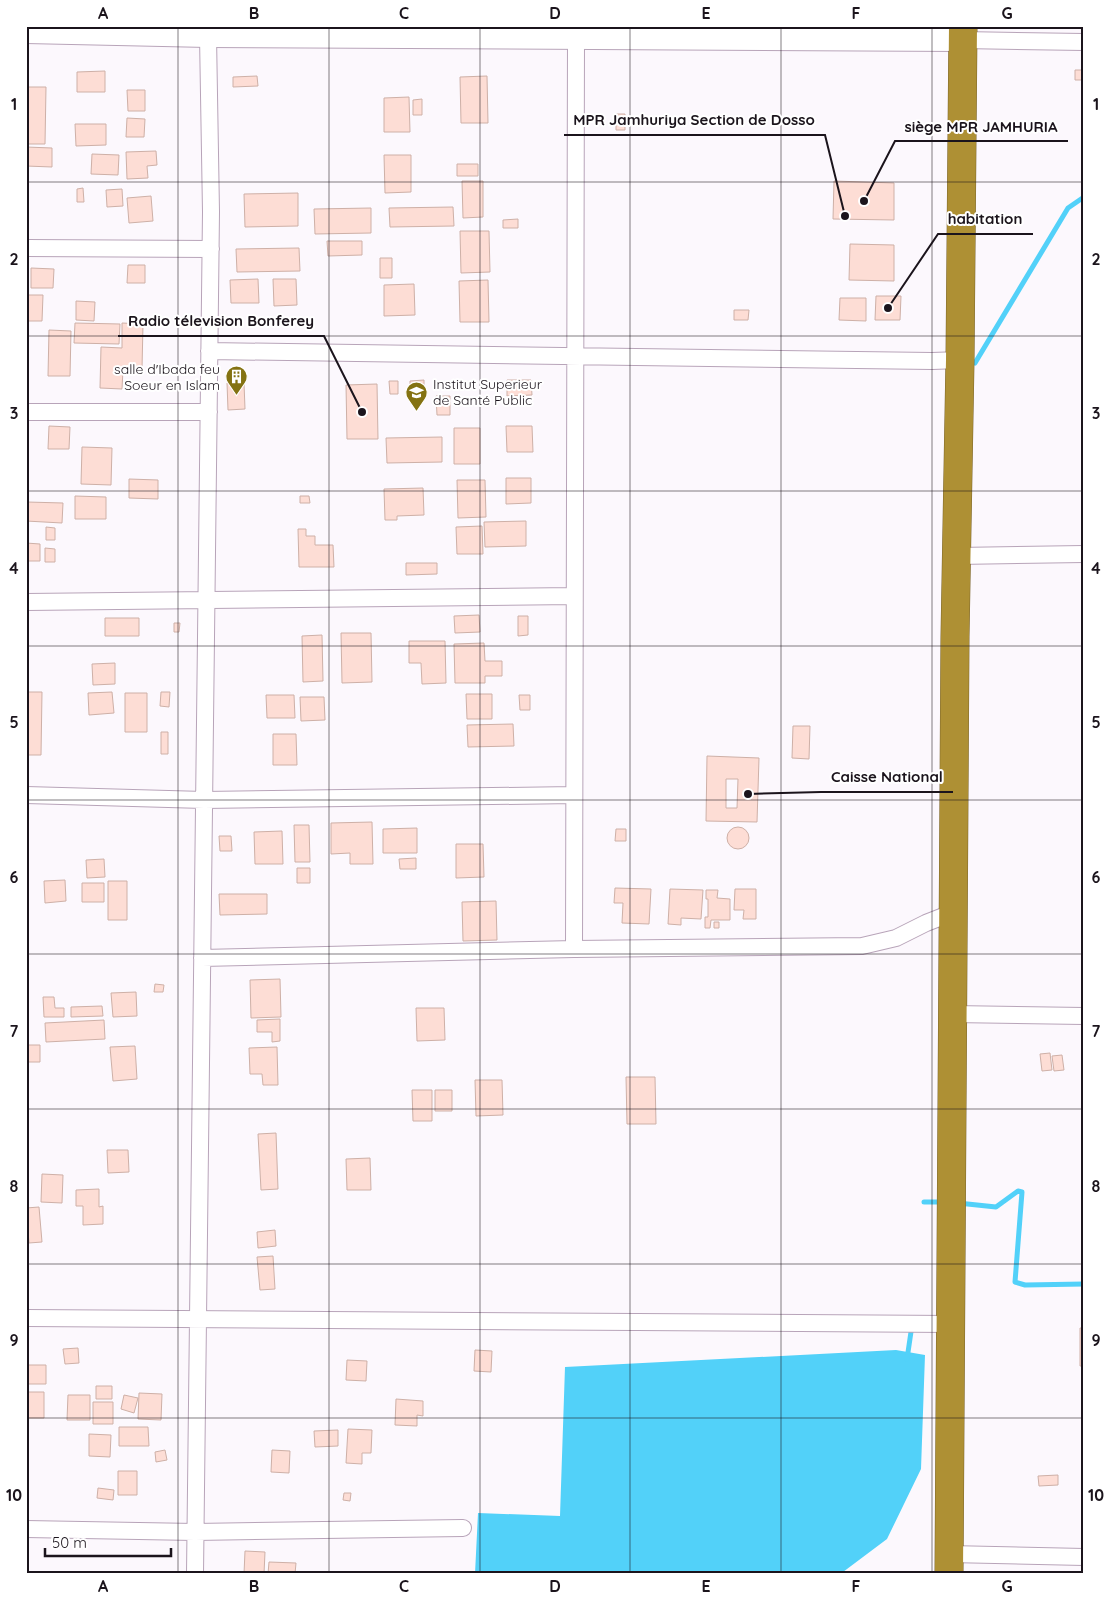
<svg xmlns="http://www.w3.org/2000/svg" width="1110" height="1600" font-family="Quicksand,sans-serif">
<rect width="100%" height="100%" fill="#fcf8fd"/>
<path fill="#52d1f9" d="M896 1350 925 1355 921 1469 887 1539 843 1572 824 1574H475L478 1513 560 1516 565 1367Z"/>
<g fill="none" stroke-linecap="round" stroke-linejoin="round">
<path stroke="#52d1f9" stroke-width="5" d="M975 363 1068 208 1084 197
M924 1202H942
M958 1203 996 1207 1018 1191 1022 1192 1015 1282 1025 1285 1084 1284
M907 1359 912 1325"/>
</g>
<path fill="#fdddd5" stroke="#ceb0a7" fill-rule="evenodd" d="M1075 70H1084V80H1075Z
M105 71V92H77V72Z
M257 76 258 86 233 87V77Z
M487 76 488 123H461L460 77Z
M26 87H46L45 144H26Z
M127 90H145V111H128Z
M409 97 410 132H384V98Z
M422 99V115H413V100Z
M616 114H625V130H616Z
M127 118 145 119 144 137H126Z
M75 124H106V145L76 146Z
M26 147 52 148V167L26 166Z
M156 151 157 165 147 166 148 178 127 179 126 152Z
M92 154 119 155 118 175 91 174Z
M384 155H411V192L385 193Z
M457 164H478V176H457Z
M462 181H483V217L463 218Z
M834 181 894 183V220L833 219Z
M83 188 84 202H77V189Z
M122 189 123 206 107 207 106 190Z
M298 193V226L245 227 244 194Z
M151 196 153 221 129 223 127 198Z
M453 207 454 226 390 227 389 208Z
M371 208V233L315 234 314 209Z
M518 219V228H503V220Z
M460 231H489L490 272 461 273Z
M327 241H362V255L328 256Z
M850 244 894 245V281L849 280Z
M299 248 300 271 237 272 236 249Z
M380 258H392V278H380Z
M128 265H145V283H127Z
M31 268 54 269 53 288H31Z
M258 279 259 303H231L230 280Z
M273 279H296L297 305 274 306Z
M488 280 489 322H460L459 281Z
M414 284 415 315 384 316V285Z
M26 295H43L42 321H26Z
M876 296H901L900 320H875Z
M840 298H866V321L839 320Z
M76 301 95 302 94 321 76 320Z
M734 310H749L748 320H734Z
M75 323 120 324 119 344 74 343Z
M122 323 143 324 142 369H123L122 389 100 388 101 347 122 348Z
M26 325H28L27 343H26Z
M49 330 71 331 70 376H48Z
M424 380V391H410V381Z
M507 380H531L532 395 507 396Z
M389 381H398V394H390Z
M227 383H244L245 409 228 410Z
M377 384 378 439H347L346 385Z
M436 396H450V415H437Z
M49 426 70 427 69 449H48Z
M506 426H532L533 452H507Z
M454 428H480V464H454Z
M442 437V462L387 463 386 438Z
M82 447 112 448 111 485 81 484Z
M506 478H531V503L506 504Z
M129 479 158 480V499L129 498Z
M457 480H485L486 517 458 518Z
M423 488 424 515 397 516V520H385L384 489Z
M75 496 106 497V519H75Z
M300 496H309L310 503H300Z
M27 502 63 503 62 523 26 521Z
M526 521V546L485 547 484 522Z
M482 526 483 554H457L456 527Z
M46 527 55 528V540H46Z
M298 529H306V536H315V545H333L334 567H299Z
M26 543 40 544V561H26Z
M45 548 55 549V562H45Z
M406 563H437V574L406 575Z
M479 615 480 632 455 633 454 616Z
M518 616H528V635L518 636Z
M105 618H139V636H105Z
M174 623H180L179 632H174Z
M341 633H371L372 682 342 683Z
M322 635 323 681 303 682 302 636Z
M409 641H445L446 683 422 684 421 663H409Z
M484 643 485 661H502V676H485V683H455L454 644Z
M115 663V684L93 685 92 664Z
M26 692H42L41 755H26Z
M112 692 114 713 89 715 88 693Z
M161 692H170L169 707 160 706Z
M125 693H147V732H125Z
M466 694H492V719H467Z
M266 695H294L295 718H267Z
M519 695H530V710H520Z
M300 697H324L325 720 301 721Z
M513 724 514 746 468 747 467 725Z
M793 726H810L809 759 792 758Z
M161 732H168V754H161Z
M273 734H296L297 765H273Z
M707 756 759 758 757 822 706 821ZM726 779H738L737 808H726Z
M372 822 373 864H350V853L331 854V823Z
M294 825H309L310 862H295Z
M727 838a11 11 0 1 1 22 0a11 11 0 1 1-22 0Z
M417 828V853H383V829Z
M616 829H626V841H615Z
M282 831 283 864H255L254 832Z
M219 836H231L232 851H220Z
M456 844H483L484 877 456 878Z
M416 858V869H400L399 859Z
M104 859 105 877 87 878 86 860Z
M297 868H310V883H297Z
M65 880 66 901 45 903 44 881Z
M108 881H127V920H108Z
M82 883H104V902H82Z
M615 888 651 889 649 924 622 923 623 903H614Z
M670 889 703 890 701 919 681 918V925L668 924Z
M735 889H756V919H743L744 910H734Z
M706 890H718L717 898 730 899V920H711L710 928H705V917H708V899H706Z
M219 894H267V914L220 915Z
M496 901 497 940 463 941 462 902Z
M714 922H719V928H714Z
M280 979 281 1017 251 1018 250 980Z
M155 984 164 985 163 992H154Z
M136 992 137 1016 113 1017 111 993Z
M43 997H54L55 1008H64V1017H44Z
M102 1006 103 1016 71 1017V1007Z
M416 1008H444L445 1040 417 1041Z
M280 1019V1041L272 1042V1032H257V1020Z
M104 1020 105 1039 46 1042 45 1023Z
M26 1045H40V1062H26Z
M135 1046 137 1079 113 1081 110 1047Z
M277 1047 278 1085H263L262 1074H250L249 1048Z
M1050 1053 1052 1070 1042 1071 1040 1054Z
M1062 1055 1064 1070 1054 1071 1052 1056Z
M626 1077H655L656 1124H627Z
M475 1080H502L503 1115 476 1116Z
M412 1090H432V1121H413Z
M435 1090H452V1111H435Z
M276 1133 278 1189 261 1190 258 1134Z
M107 1150H128L129 1172 108 1173Z
M370 1158 371 1190H347L346 1159Z
M42 1174 63 1175 62 1203 41 1202Z
M99 1189V1207L103 1206V1224L83 1225V1206H76V1190Z
M39 1207 42 1242 29 1243 26 1208Z
M275 1230 276 1246 258 1248 257 1232Z
M273 1256 275 1289 260 1290 257 1257Z
M1080 1328H1084V1366H1080Z
M78 1348 79 1363 65 1364 63 1349Z
M475 1350 492 1351 491 1372 474 1371Z
M347 1360 367 1361 366 1381 346 1380Z
M26 1365H46V1384H26Z
M96 1386H112V1399H96Z
M26 1392H44V1418H26Z
M139 1393 162 1394 161 1420 138 1419Z
M68 1395H90V1420H67Z
M124 1395 138 1398 134 1413 121 1409Z
M396 1399 423 1401V1416L417 1415V1426L395 1425Z
M93 1402H113V1424H93Z
M119 1427H148L149 1446H119Z
M348 1429 372 1430 371 1453H362V1464L346 1463Z
M338 1430V1446L315 1447 314 1431Z
M89 1434 111 1435 110 1457 89 1456Z
M165 1450 167 1460 156 1462 155 1452Z
M272 1450 290 1451 289 1473 271 1472Z
M118 1471H137V1495H118Z
M1058 1475V1485L1039 1486 1038 1476Z
M98 1488 114 1490 113 1500 97 1498Z
M344 1493H351L350 1501 343 1500Z
M245 1551 265 1552 264 1574H244Z
M269 1562 296 1563 295 1574H268Z"/>
<g fill="none" stroke-linecap="round" stroke-linejoin="round">
<defs>
<path id="street" d="M962 40 1084 42
M26 248 211 249
M209 351 932 361 960 360
M26 412H209
M957 556 1084 554
M26 602 574 596
M26 795 204 800 574 795
M574 949 576 37
M202 958 574 949 862 946 896 938 926 923 954 912
M952 1014 1084 1016
M26 1318 951 1324
M26 1529 195 1532 463 1528
M949 1554 1084 1557
M195 1574 211 212 208 36"/>
<path id="secondary" d="M26 32 208 36 962 40"/>
<path id="highway" d="M949 1574 955 637 960 360 963 26"/>
</defs>
<use href="#street" stroke="#b8a4b9" stroke-width="18"/>
<use href="#secondary" stroke="#b8a4b9" stroke-width="24"/>
<use href="#highway" stroke="#7b652c" stroke-width="29"/>
<use href="#street" stroke="#fff" stroke-width="16"/>
<use href="#secondary" stroke="#fff" stroke-width="22"/>
<use href="#highway" stroke="#ae9034" stroke-width="28"/>
</g>
<path fill="none" stroke="#1b141c" stroke-width="1" stroke-opacity="0.55" d="M178 26V1574M329 26V1574M480 26V1574M630 26V1574M781 26V1574M932 26V1574M26 182H1084M26 336H1084M26 491H1084M26 646H1084M26 800H1084M26 954H1084M26 1109H1084M26 1264H1084M26 1418H1084"/>
<defs>
<symbol id="building-pin" viewBox="-11 -11 22 30"><path d="M0 17L-7.5 6A9.5 9.5 0 1 1 7.5 6Z" fill="#847212" stroke="#fff"/><path d="M-4-6H4V6H1V3H-1V6H-4ZM-2.5-4.3h1.7v1.8h-1.7ZM.8-4.3h1.7v1.8H.8ZM-2.5-1h1.7V.8h-1.7ZM.8-1h1.7V.8H.8Z" fill="#fff"/></symbol>
<symbol id="school-pin" viewBox="-11 -11 22 30"><path d="M0 17L-7.5 6A9.5 9.5 0 1 1 7.5 6Z" fill="#847212" stroke="#fff"/><path d="M0-5L7-2L0 1L-7-2ZM-4 1L0 2.5L4 1V4Q0 6-4 4Z" fill="#fff"/></symbol>
</defs>
<g fill-rule="evenodd">
<use href="#building-pin" x="224" y="364" width="25" height="34"/>
<use href="#school-pin" x="404" y="380" width="25" height="34"/>
</g>
<g text-anchor="middle" dominant-baseline="central" stroke-width="4" stroke-linejoin="round" paint-order="stroke">
<g font-size="14" fill="#1b141c" stroke="#fff" text-anchor="end">
<text x="220" y="369">salle d'Ibada feu<tspan x="220" dy="16">Soeur en Islam</tspan></text>
<text x="433" y="384" text-anchor="start">Institut Superieur<tspan x="433" dy="16">de Santé Public</tspan></text>
</g>
</g>
<path fill="none" stroke="#1b141c" stroke-width="2" d="M845 216L825 135H564M864 201L895 141H1068M888 308L938 234H1033M362 412L324 336H118M748 794L821 792H953"/>
<g fill="#1b141c" stroke="#fff" stroke-width="2">
<circle cx="845" cy="216" r="5"/>
<circle cx="864" cy="201" r="5"/>
<circle cx="888" cy="308" r="5"/>
<circle cx="362" cy="412" r="5"/>
<circle cx="748" cy="794" r="5"/>
</g>
<g font-size="15" text-anchor="middle" font-weight="bold" fill="#1b141c" stroke="#fff" stroke-width="4" stroke-linejoin="round" paint-order="stroke">
<text x="694" y="125">MPR Jamhuriya Section de Dosso</text>
<text x="981" y="132">siège MPR JAMHURIA</text>
<text x="985" y="224">habitation</text>
<text x="221" y="326">Radio télevision Bonferey</text>
<text x="887" y="782">Caisse National</text>
</g>
<rect width="1110" height="1600" fill="none" stroke="#ffffff" stroke-width="55"/>
<path d="M45 1548v8h126v-8" fill="none" stroke="#1b141c" stroke-width="2.5"/>
<text x="52" y="1548" font-size="15" fill="#1b141c" stroke="#ffffff" stroke-width="4" paint-order="stroke">50 m</text>
<rect x="28" y="28" width="1054" height="1544" fill="none" stroke="#1b141c" stroke-width="2"/>
<g font-size="16" text-anchor="middle" font-weight="bold" fill="#1b141c">
<text x="103" y="19">A</text>
<text x="254" y="19">B</text>
<text x="404" y="19">C</text>
<text x="555" y="19">D</text>
<text x="706" y="19">E</text>
<text x="856" y="19">F</text>
<text x="1007" y="19">G</text>
<text x="14" y="110">1</text>
<text x="1096" y="110">1</text>
<text x="14" y="265">2</text>
<text x="1096" y="265">2</text>
<text x="14" y="419">3</text>
<text x="1096" y="419">3</text>
<text x="14" y="574">4</text>
<text x="1096" y="574">4</text>
<text x="14" y="728">5</text>
<text x="1096" y="728">5</text>
<text x="14" y="883">6</text>
<text x="1096" y="883">6</text>
<text x="14" y="1037">7</text>
<text x="1096" y="1037">7</text>
<text x="14" y="1192">8</text>
<text x="1096" y="1192">8</text>
<text x="14" y="1346">9</text>
<text x="1096" y="1346">9</text>
<text x="14" y="1501">10</text>
<text x="1096" y="1501">10</text>
<text x="103" y="1592">A</text>
<text x="254" y="1592">B</text>
<text x="404" y="1592">C</text>
<text x="555" y="1592">D</text>
<text x="706" y="1592">E</text>
<text x="856" y="1592">F</text>
<text x="1007" y="1592">G</text>
</g>
</svg>
